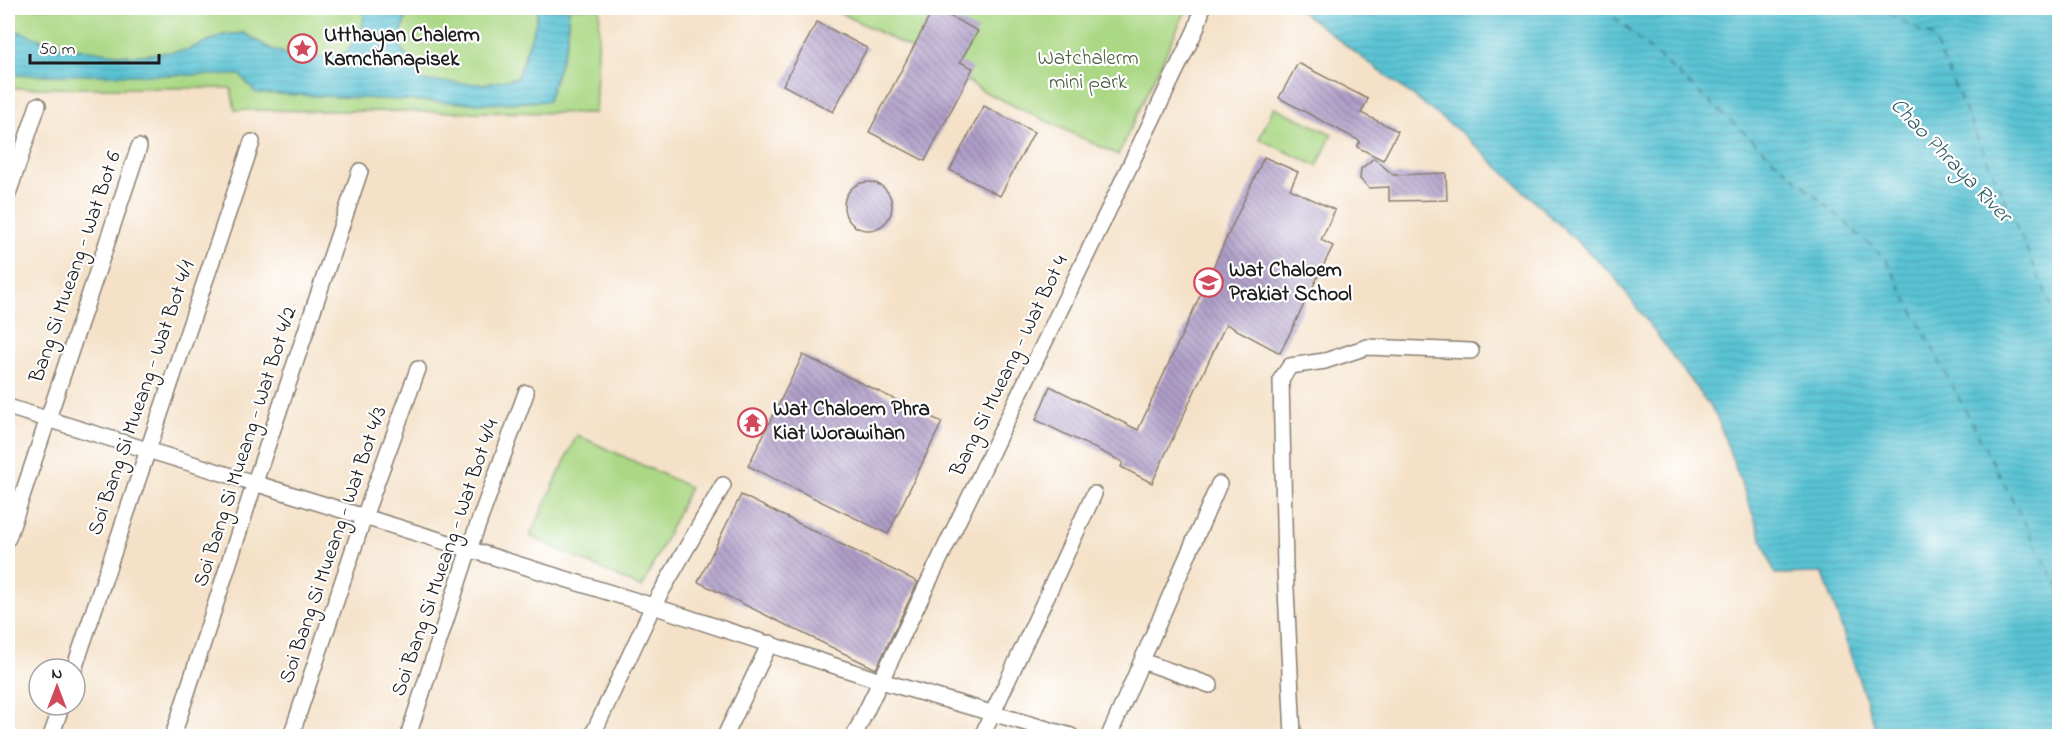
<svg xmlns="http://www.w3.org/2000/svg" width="2067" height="744" font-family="'Indie Flower',sans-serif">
<defs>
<pattern id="water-rules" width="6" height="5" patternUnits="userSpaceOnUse" patternTransform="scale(1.5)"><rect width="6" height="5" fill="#59c3d4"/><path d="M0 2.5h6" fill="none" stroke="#4da7b5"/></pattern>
<pattern id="building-back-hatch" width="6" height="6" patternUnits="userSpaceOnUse" patternTransform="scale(1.5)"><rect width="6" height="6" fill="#af9ec8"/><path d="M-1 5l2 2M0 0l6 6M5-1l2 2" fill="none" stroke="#8e80a2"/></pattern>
</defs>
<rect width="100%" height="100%" fill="#fff"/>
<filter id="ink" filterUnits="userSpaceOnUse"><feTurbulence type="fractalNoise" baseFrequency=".0167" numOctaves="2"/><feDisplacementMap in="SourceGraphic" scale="12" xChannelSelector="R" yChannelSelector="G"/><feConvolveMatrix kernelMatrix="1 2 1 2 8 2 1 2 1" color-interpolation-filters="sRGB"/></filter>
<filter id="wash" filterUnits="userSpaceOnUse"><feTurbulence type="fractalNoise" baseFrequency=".008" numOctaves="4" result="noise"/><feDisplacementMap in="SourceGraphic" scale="24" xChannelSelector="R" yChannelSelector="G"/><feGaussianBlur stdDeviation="1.35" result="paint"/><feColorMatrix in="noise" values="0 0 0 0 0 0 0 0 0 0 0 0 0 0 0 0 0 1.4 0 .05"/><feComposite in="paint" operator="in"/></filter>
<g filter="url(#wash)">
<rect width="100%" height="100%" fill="#f4e1c7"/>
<path fill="#abd885" stroke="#647a50" stroke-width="1.5" d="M8 8H600L595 113 235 110 231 88H8Z
M831 8H1187L1118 155 983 91 934 60Z
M1274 107 1332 134 1317 166 1259 139Z
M577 435 690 487 642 588 530 536Z"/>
<path fill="url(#water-rules)" stroke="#3a7078" stroke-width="1.5" d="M365 8H408L399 44 422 81 483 84 517 78 535 26 538 8H569L567 41 548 101 486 104 256 93 240 75H8V20L14 30 60 46 132 56 187 50 223 35 244 33 271 49 301 59 344 54 361 35Z
M1297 8H2059V736H1878L1823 573 1775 574 1716 415 1613 275 1464 135Z"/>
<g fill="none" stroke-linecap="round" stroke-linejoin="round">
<path stroke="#345f66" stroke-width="1.5" stroke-dasharray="8 6" stroke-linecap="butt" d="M1604 8 1885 258 2060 590
M1877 8 1933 37 2060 325"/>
</g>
<g id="blocks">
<path fill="url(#building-back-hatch)" d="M934 8 978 31 960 62 973 68 925 161 869 132Z
M817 22 867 48 833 112 783 85Z
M1298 63 1368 99 1361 113 1398 131 1383 160 1357 147 1360 141 1279 98Z
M984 106 1034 132 1000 196 950 170Z
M1264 157 1298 172 1290 189 1335 210 1321 240 1333 246 1280 353 1226 324 1152 483 1121 467 1123 462 1036 420 1050 386 1138 430Z
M1374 158 1393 175 1446 173 1447 200 1389 201V187L1369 188 1360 179 1361 169Z
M844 206a24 24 0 1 1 48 0a24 24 0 1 1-48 0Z
M803 355 942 422 888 534 748 466Z
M741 495 918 582 876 669 698 582Z"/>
</g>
</g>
<g filter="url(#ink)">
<use href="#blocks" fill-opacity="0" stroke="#887e72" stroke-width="1.5"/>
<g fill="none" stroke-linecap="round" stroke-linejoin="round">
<defs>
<path id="street" d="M8 194 38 105
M8 407 653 606 881 681 1071 736
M8 538 139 147
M1142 661 1210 685
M74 669 252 142
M51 736 62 705
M173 736 255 482 360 171
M291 736 364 517 418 369
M408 736 469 549 526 393
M592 736 653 606 723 485
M725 736 770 643
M854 736 1196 29 1201 13 1197 8
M982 736 1094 494
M1109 736 1219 484
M1293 736 1285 568 1281 379 1290 366 1325 361 1367 347 1471 351"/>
</defs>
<use href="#street" stroke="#887e72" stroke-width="18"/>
<use href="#street" stroke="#fff" stroke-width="15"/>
</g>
</g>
<defs>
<symbol id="sight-ring" viewBox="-11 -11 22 22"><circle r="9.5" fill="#fff" stroke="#d1495b" stroke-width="1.5"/><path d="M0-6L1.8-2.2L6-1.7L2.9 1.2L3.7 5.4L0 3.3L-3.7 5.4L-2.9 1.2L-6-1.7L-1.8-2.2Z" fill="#d1495b"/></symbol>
<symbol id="school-ring" viewBox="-11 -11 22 22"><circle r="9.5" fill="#fff" stroke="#d1495b" stroke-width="1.5"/><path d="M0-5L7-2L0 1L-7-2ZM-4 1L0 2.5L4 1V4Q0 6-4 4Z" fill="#d1495b"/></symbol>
<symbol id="temple-ring" viewBox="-11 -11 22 22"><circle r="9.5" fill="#fff" stroke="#d1495b" stroke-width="1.5"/><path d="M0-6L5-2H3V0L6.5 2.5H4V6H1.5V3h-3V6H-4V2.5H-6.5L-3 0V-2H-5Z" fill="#d1495b"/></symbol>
</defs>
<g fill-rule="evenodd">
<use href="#sight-ring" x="286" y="32" width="33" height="33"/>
<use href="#school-ring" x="1192" y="266" width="33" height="33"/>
<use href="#temple-ring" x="736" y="406" width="33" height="33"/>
</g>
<g text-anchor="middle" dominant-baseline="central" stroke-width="4.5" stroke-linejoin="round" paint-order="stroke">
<g font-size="21" font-weight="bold" fill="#1c1c1c" stroke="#fff" text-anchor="start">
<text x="324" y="36">Utthayan Chalerm<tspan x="324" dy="24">Karnchanapisek</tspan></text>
<text x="1229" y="271">Wat Chaloem<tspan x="1229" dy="24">Prakiat School</tspan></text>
<text x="773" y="410">Wat Chaloem Phra<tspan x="773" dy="24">Kiat Worawihan</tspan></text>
</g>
<g font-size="21" fill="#4e5e41" stroke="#fff">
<text x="1088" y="59">Watchalerm<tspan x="1088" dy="24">mini park</tspan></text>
</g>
<g font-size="21" fill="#1c1c1c" stroke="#fff">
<text transform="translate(76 267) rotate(-71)">Bang Si Mueang - Wat Bot 6</text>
<text transform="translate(1010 366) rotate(-64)">Bang Si Mueang - Wat Bot 4</text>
<text transform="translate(142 398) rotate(-71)">Soi Bang Si Mueang - Wat Bot 4/1</text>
<text transform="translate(246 447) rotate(-72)">Soi Bang Si Mueang - Wat Bot 4/2</text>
<text transform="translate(334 545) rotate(-71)">Soi Bang Si Mueang - Wat Bot 4/3</text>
<text transform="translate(446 558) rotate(-71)">Soi Bang Si Mueang - Wat Bot 4/4</text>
</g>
<g font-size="22" font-style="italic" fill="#345f66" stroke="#fff">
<text transform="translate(1950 161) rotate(46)">Chao Phraya River</text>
</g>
</g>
<rect width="2067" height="744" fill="none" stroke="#fff" stroke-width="30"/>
<g transform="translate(57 687)"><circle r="28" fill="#ffffff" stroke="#a4a4a4" stroke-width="1.5"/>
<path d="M0-4.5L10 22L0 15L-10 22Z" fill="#d1495b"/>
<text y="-9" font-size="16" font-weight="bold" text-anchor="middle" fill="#1c1c1c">N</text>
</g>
<path d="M30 54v9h129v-9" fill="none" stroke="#1c1c1c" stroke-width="3"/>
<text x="39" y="54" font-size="18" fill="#1c1c1c" stroke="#ffffff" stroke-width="4.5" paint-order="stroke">50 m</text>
</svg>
